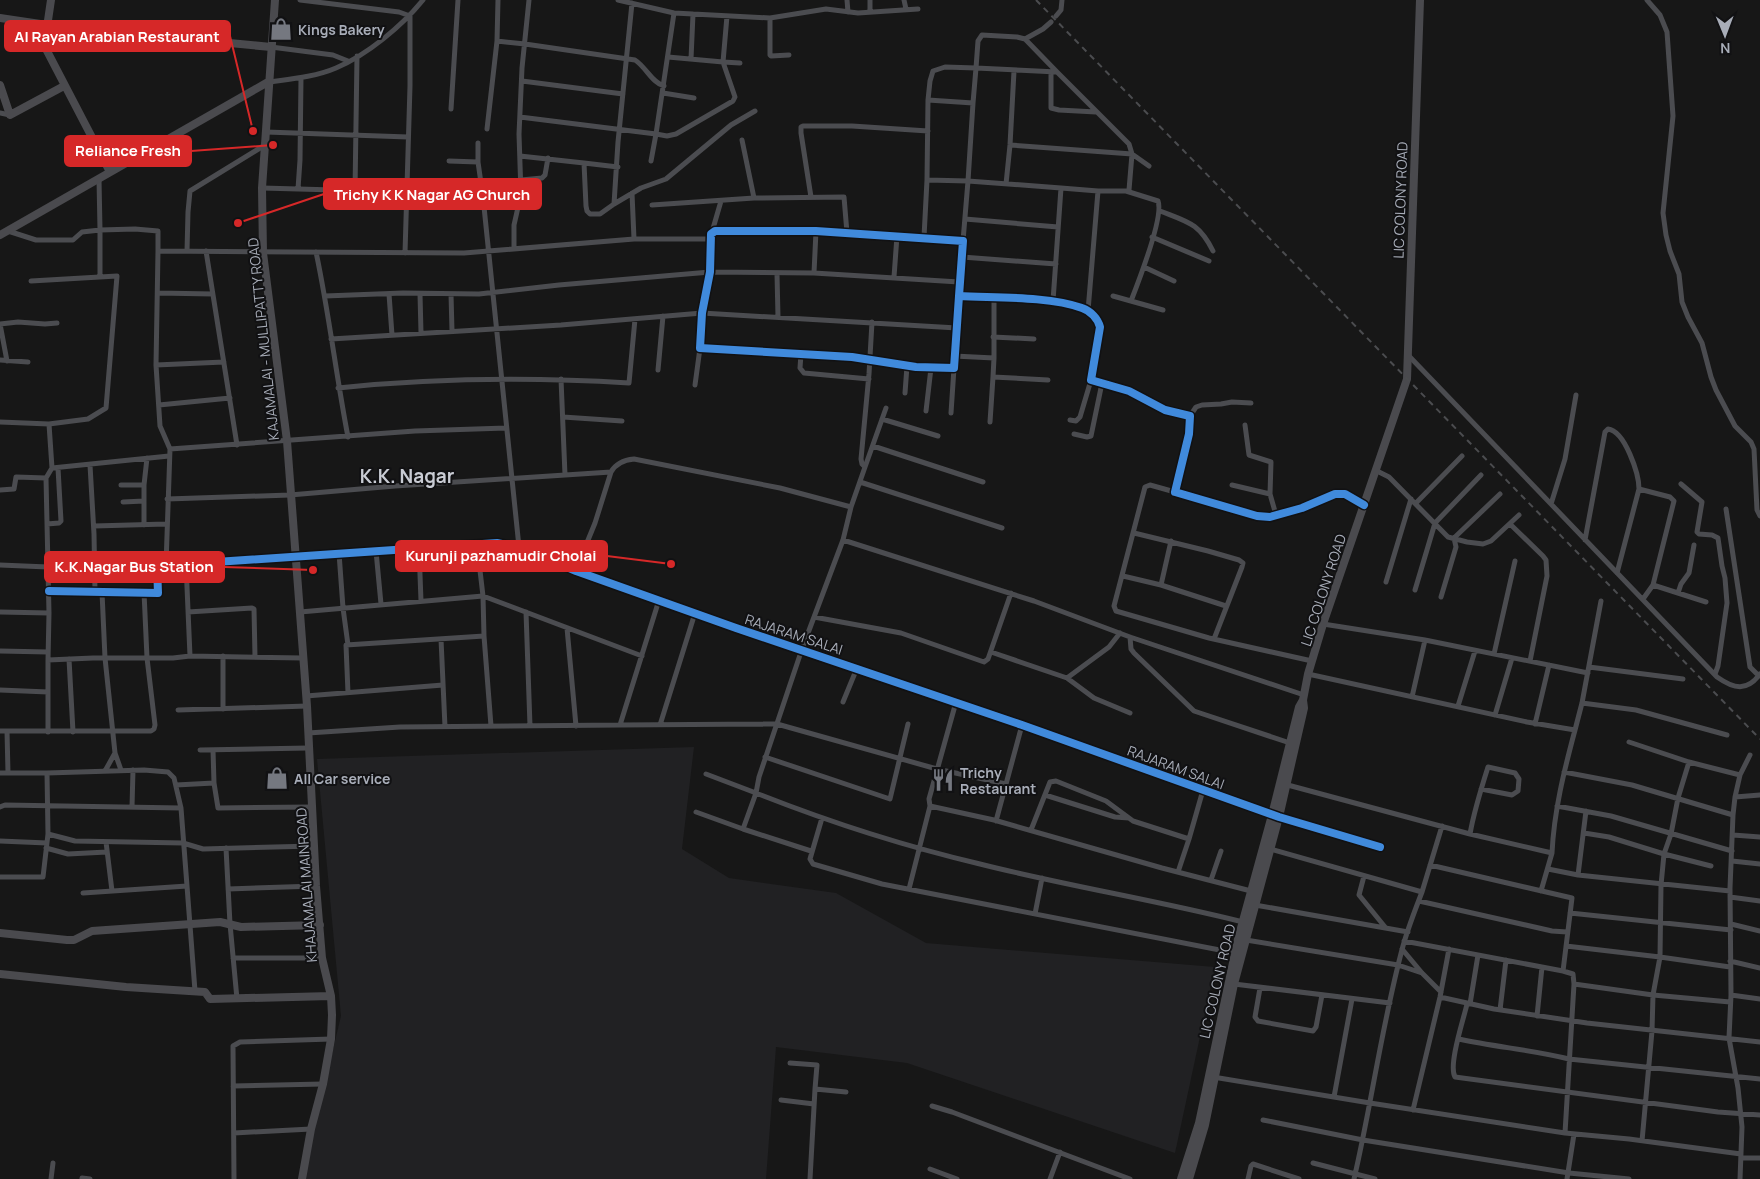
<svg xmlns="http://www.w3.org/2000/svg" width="1760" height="1179" font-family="Manrope,sans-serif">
<rect width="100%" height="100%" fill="#171717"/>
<path fill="#212123" d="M694 747 682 849 729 878 836 893 926 943 1215 967 1175 1153 907 1063 776 1047 766 1179H302L341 1016 317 759Z"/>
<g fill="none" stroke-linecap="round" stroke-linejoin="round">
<path stroke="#4b4c50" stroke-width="5" d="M300 0 399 12 410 16V86L405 253
M618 0 674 13 770 18 826 9 858 13 918 9
M847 0 848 12
M870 0V12
M904 0 906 9
M1647 0 1660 15 1667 32 1673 116 1663 213 1666 235 1670 251 1679 274 1682 302 1688 317 1702 343 1711 377 1716 390 1735 426 1751 442 1754 449 1757 510 1760 516
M1056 16 1061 10 1062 0
M770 18V55L771 56 789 55
M47 25 177 38
M1025 39 1043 29 1051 22
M497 41 525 44 635 60C646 67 652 83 664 86
M271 47 333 55 348 61
M668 57 723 62 727 16
M691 59 693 14
M1051 72V108L1059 110 1096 112
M522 81 623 94
M269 82C291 79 315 77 336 68 367 55 402 26 423 0
M663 93 694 98
M928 100 930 81 933 71 945 67 976 68 978 41 982 35 1017 37 1025 39 1057 72 976 68 973 103
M451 109 458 0
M0 113 10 115
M520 117 656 134 674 13
M487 129 497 41 498 0
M266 132 408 137
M742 140 754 198
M478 143V162L483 197 519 547
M1010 145 1132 154 1129 144 1057 72
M1132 154 1149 166
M520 156 584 163
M449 161 478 162
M651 161 656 134 667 136 676 134 733 101 735 97 723 62 740 63
M618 167 584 163 586 206 587 211 590 214H600L614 204 618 142 632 3
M99 179 100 230 135 229 158 231V251L464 253 634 239H711
M521 180 542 178 545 175 548 158
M1006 184 1010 145 1014 71
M262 188 407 192
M298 189 300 160 301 78
M355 191 357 56
M1098 191H1126L1129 190 1132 154
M1126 191 1158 201C1164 216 1138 283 1131 301
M632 193 634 239
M811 197 801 133V127L803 126H852L928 131
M406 201 483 197
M614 204 641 188 666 179 731 125 755 111
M652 205 754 198 844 197 847 233
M1160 211C1188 222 1199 223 1213 251
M965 219 1058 227
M8 231 36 240H73L82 232 100 230V276
M712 232 721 201
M924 237 927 180 968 181 973 103 928 100 927 180
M1152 237 1209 261
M963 241 968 181 1061 188
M514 249V225L521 194 519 134 522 68 529 0
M158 251 156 365 160 426 170 449
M187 251 188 212 190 191 265 145
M206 251 237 445
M316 252C329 313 336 375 348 437
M962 257 1056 264
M1144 267 1174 281
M814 273 816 231
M777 274 778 317
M894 277 897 236
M31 281 117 276 106 408 88 419 49 424
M158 293 213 294
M389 294 392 335
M420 294 421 333
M451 294 452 331
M325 296 403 293 479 294 559 285 710 272 814 273 959 282
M959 296 963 241 816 231H715L711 234 710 272 702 313 700 348 852 357 916 367 954 368 959 296C995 298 1049 296 1082 308 1091 311 1098 319 1100 327L1091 380 1129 391 1165 410 1190 416 1189 434 1175 492 1257 516 1270 517 1302 508 1335 494H1345L1364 505
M1113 296 1163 310
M1053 301 1061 188 1098 191 1088 311
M872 322 869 374 861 459 862 464 865 467 851 507 843 540 802 649 759 777 756 793C829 822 904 846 980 864 1067 886 1156 900 1243 922
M0 324 18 322 45 324 57 323
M0 324 7 361
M993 337 1034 339
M331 339 561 325 702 313 957 328
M801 354 800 368 804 373 869 379
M1408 355 1717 677C1734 689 1747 692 1760 674
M954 356 994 358V298
M994 358 993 377 1048 380
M0 360 28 362
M156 365 224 362
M658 370 663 316
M561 379 565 475
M695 385 700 348
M338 388C435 378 531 377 629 383L635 319
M905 393 907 366
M159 405 230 398
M926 411 931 368
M951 413 954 368
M1190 416 1196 407 1202 405 1221 404 1232 402 1251 403
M563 417 622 421
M882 419 938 436
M1070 420 1076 421 1080 417 1091 380
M0 422 49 424 52 468 169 456
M990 422 993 377
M1245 425 1249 455 1271 462 1270 494 1276 515
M1074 434 1087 437 1091 436 1102 383
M873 446 983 482
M90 465 94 534 95 592
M865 467 886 408
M1375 470 1389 477 1448 537 1467 542 1483 544 1491 541 1519 515
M860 482 1002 528
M1681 484 1702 502 1697 532 1699 534 1712 535 1718 538 1722 566 1725 578 1727 603 1718 666 1715 674
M121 485H144
M1232 485 1270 494
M1639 489 1670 497 1674 501 1653 585 1643 599
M0 490 14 489 16 477 46 478
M1175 492 1150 485 1145 487 1114 606 1116 611 1209 638 1312 661
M167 499 290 495 395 486 611 472
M123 502 144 501
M1416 503 1462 456
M1551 504 1565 459 1576 395
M1726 509 1750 667 1759 676
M47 524 59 523 61 521 58 468
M1510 524 1543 556 1546 560 1547 576 1530 661
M144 525V485L147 458
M94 526 166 524
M1134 533 1208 551 1239 560 1243 563 1242 567 1214 639
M843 540 1034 601 1130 637 1304 695
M1585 540 1605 432 1608 429C1625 431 1639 474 1639 489L1617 573
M1171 541 1161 585 1226 606
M477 545 483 596 484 636 491 726
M419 548 421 601
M376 551 381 604
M339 553 343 608 348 645
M186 564 190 656
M0 565 48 567
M166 565 170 449 415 431 506 428
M572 569 586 545 595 523 611 472C616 463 624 460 634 459L780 488 851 507
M1123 576 1161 585
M1386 582 1411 499
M1653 585 1706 602
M1415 590 1435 523 1481 475
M49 591 158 593 157 566 296 556
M102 592 105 658 115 753 121 770
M1678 593 1681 584 1689 573 1694 545
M1441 597 1456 547 1454 538 1500 494
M0 612 49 613
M188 612 252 608 254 609 255 657
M300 612 483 596 642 656
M526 612 530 726
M814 617 901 633 984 662 988 659 1011 593
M1323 624 1425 640 1588 673
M567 628 576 726
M1130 637 1131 649 1134 653 1194 711 1293 744
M441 639 445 727
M0 651 48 652
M991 652 1067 678 1094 698 1130 713
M1494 654 1515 561
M223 656V709
M69 659 73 732
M48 660 93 658H173L190 656 303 658
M1589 667 1683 679
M1308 674 1527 722 1575 730 1582 703 1601 601
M1067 678 1109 647 1120 633
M0 690 48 692
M348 693 346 645 484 636
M306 696 443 685
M1412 697 1425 640
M843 702 857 668
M1582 703 1636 710 1727 735
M1458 706 1475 651
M178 710 307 706
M1495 715 1512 658
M1535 724 1549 665
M620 725 777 724 937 769 1006 784
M660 725 695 613
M0 731H151L154 729 155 725 147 658 144 592
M7 731 8 773
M48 732V660L49 613 46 478 52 468
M308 733 400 727 620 725 659 600
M1629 742 1689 762 1740 775 1750 755
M200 750 308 748
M213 750 214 783 218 808 312 807
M765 757 890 799 908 724
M105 771 115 753
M1564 772 1632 785 1733 815 1730 888 1731 995 1729 1038 1738 1088 1742 1127 1740 1179
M0 773H47L144 770 168 772 174 778 181 808
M47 773 48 834
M706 774 756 793 743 829 811 851
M1284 784 1470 834 1552 853C1554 811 1564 771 1575 730
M176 785 214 783
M1045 795 1115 817 1129 818
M1735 797 1740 775
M930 806 929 799 956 702
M1557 806 1611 816 1732 851
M0 807 5 805 181 808 187 886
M132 807 133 770
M696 812 743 829
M1733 815 1735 797 1760 795
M1279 817 1380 847
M822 818 810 859 813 864 882 884 1235 953
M996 821 1022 725
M1031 830 1050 782 1056 781 1106 801 1133 821 1189 839 1178 872
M1584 833 1609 837 1664 854 1711 866
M1470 834C1474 811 1481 789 1488 767L1515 773 1519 779 1518 791 1512 795 1481 789
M1733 835 1760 837
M1189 839 1203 790
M0 841 47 843
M106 842 112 891
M46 848 68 854 107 852
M226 848 230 924 237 999
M1270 849 1422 892C1415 910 1408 928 1403 946 1382 1023 1372 1102 1354 1179
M1732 861 1760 864
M1548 869 1578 875 1730 891
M1578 875 1586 811
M1364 876 1359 895 1385 927
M0 877H43L48 834 75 841 183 843 203 849 314 846
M1211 880 1221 851
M228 889 316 886
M909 889 930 806 994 820 1162 868 1251 891
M1541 891 1552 853
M1422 892 1442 826
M83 893 187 886 195 991
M1730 897 1760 901
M1419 901 1552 931 1567 932
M1255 905 1408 932
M1570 913 1731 930
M1035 914 1042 878
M1731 924 1760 931
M1246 940 1398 965 1422 973
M1404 941 1563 971 1572 898 1430 865
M1566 946 1660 957 1661 885 1664 854 1671 834 1678 798 1689 762
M1402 949 1422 973 1441 992
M233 958H322
M1730 961 1760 968
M1563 971 1573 974 1574 984 1653 995 1660 957 1730 967
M1234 984 1390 1003
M1260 988 1255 1017 1258 1021 1313 1031 1316 1027 1322 995
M1731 995 1760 999
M1440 997 1494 1009 1587 1023 1760 1042
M1467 1004C1464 1018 1448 1065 1455 1077L1718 1112 1760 1115
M1470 1004 1478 955
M1500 1010 1506 960
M1537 1016 1542 967
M1459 1039C1495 1047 1533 1050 1569 1059L1760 1079
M790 1063 817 1065 815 1089
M1213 1077 1370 1103 1565 1133 1629 1139 1741 1154
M233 1086 323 1084
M1334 1097 1352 999
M781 1100 814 1104
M932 1106 952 1112 1130 1179
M1413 1110 1440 997 1449 949
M1263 1120 1363 1140 1569 1173 1629 1179
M234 1133 311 1129
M1565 1133 1574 984
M1642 1141 1652 1031 1653 995 1730 1002
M1741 1158H1760
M1313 1163 1375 1179
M930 1169 957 1179
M82 1178 90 1179
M51 1179 53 1163
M234 1179 233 1046 240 1042 331 1039
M810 1179 815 1089 846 1092
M1050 1179 1060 1152
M1248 1179 1251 1166 1253 1164 1299 1179
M1567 1179 1574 1134"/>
<path stroke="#4a4a4e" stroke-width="8" d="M51 0 46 34V49L110 172
M275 0 262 188 263 253 287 441 307 706 316 886 322 958 331 996 332 1015 331 1039 323 1084 311 1129 302 1179
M0 18 47 25
M177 38 271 47
M0 85 10 115 64 86
M0 235 268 82
M296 556 497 543 523 548 576 571 736 628 1022 725 1279 817
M0 933 67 940H74L92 931 220 922 241 927 320 925
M0 974 126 987 205 992 210 999 331 996
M1181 1179 1199 1123 1238 939 1272 815 1299 707 1303 700 1308 674 1323 624 1407 379 1420 0
M1189 1179 1205 1125 1234 984 1279 817 1304 708 1303 700"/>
<path stroke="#4b4c4f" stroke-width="2" stroke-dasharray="6 5" stroke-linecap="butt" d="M1036 0 1760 739"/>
<defs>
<path id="cycleway" d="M959 296 963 241 816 231H715L711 234 710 272 702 313 700 348 852 357 916 367 954 368 959 296C995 298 1049 296 1082 308 1091 311 1098 319 1100 327L1091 380 1129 391 1165 410 1190 416 1189 434 1175 492 1257 516 1270 517 1302 508 1335 494H1345L1364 505
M49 591 158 593 157 566 497 543 523 548 576 571 736 628 1022 725 1279 817 1380 847"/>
</defs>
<use href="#cycleway" stroke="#111113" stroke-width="11"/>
<use href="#cycleway" stroke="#408adc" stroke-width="8"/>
</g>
<defs>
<symbol id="shop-bare" viewBox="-9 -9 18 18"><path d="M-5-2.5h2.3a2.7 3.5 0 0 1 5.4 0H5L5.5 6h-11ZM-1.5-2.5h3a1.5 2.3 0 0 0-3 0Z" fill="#757880" stroke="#111113" stroke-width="2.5" paint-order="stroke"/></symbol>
<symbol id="restaurant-bare" viewBox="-9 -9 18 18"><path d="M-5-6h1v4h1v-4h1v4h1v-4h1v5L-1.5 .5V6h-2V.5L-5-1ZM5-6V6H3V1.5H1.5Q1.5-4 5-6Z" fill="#757880" stroke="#111113" stroke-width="2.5" paint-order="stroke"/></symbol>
</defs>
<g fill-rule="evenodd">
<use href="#shop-bare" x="265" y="13" width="32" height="32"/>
<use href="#shop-bare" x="261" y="762" width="32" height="32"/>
<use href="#restaurant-bare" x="927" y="764" width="32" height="32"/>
</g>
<g text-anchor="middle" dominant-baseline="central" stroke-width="4" stroke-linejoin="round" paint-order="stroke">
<g font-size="14" font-weight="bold" fill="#a8adb8" stroke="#111113" text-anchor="start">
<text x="298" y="29">Kings Bakery</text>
<text x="960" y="772">Trichy<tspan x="960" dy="16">Restaurant</tspan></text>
<text x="294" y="778">All Car service</text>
</g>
<g font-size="14" fill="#a8adb8" stroke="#111113">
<text transform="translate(1400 200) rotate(-88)">LIC COLONY ROAD</text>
<text transform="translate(263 339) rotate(-96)">KAJAMALAI - MULLIPATTY ROAD</text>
<text transform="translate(1323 590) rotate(-72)">LIC COLONY ROAD</text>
<text transform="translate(794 634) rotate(18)">RAJARAM SALAI</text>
<text transform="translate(1176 767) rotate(20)">RAJARAM SALAI</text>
<text transform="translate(306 885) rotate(-94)">KHAJAMALAI MAINROAD</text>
<text transform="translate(1217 981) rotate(-77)">LIC COLONY ROAD</text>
</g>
<g font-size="19" font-weight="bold" fill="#c9ccd4" stroke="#111113">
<text x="407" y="476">K.K. Nagar</text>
</g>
</g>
<path fill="none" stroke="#d62828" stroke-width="2" d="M253 131L230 36M273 145L191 151M238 223L324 194M671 564L607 556M313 570L224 567"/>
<g fill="#d62828" stroke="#111113" stroke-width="2">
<circle cx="253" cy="131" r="5"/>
<circle cx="273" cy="145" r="5"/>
<circle cx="238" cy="223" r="5"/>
<circle cx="671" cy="564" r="5"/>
<circle cx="313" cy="570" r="5"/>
</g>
<g fill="#d62828" stroke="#d62828" stroke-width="2">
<rect x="5" y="21" width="225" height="30" rx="5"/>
<rect x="65" y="136" width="126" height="30" rx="5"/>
<rect x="324" y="179" width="217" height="30" rx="5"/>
<rect x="396" y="541" width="211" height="30" rx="5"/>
<rect x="45" y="552" width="179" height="30" rx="5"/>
</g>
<g font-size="15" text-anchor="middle" font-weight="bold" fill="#fff">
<text x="117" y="42">Al Rayan Arabian Restaurant</text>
<text x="128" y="156">Reliance Fresh</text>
<text x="432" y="200">Trichy K K Nagar AG Church</text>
<text x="501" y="561">Kurunji pazhamudir Cholai</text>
<text x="134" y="572">K.K.Nagar Bus Station</text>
</g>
<g transform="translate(1725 35) rotate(179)" stroke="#111113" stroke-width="4" paint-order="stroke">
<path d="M0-4L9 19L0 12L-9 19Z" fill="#a8adb8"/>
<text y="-8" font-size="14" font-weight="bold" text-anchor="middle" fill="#a8adb8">N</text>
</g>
</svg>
